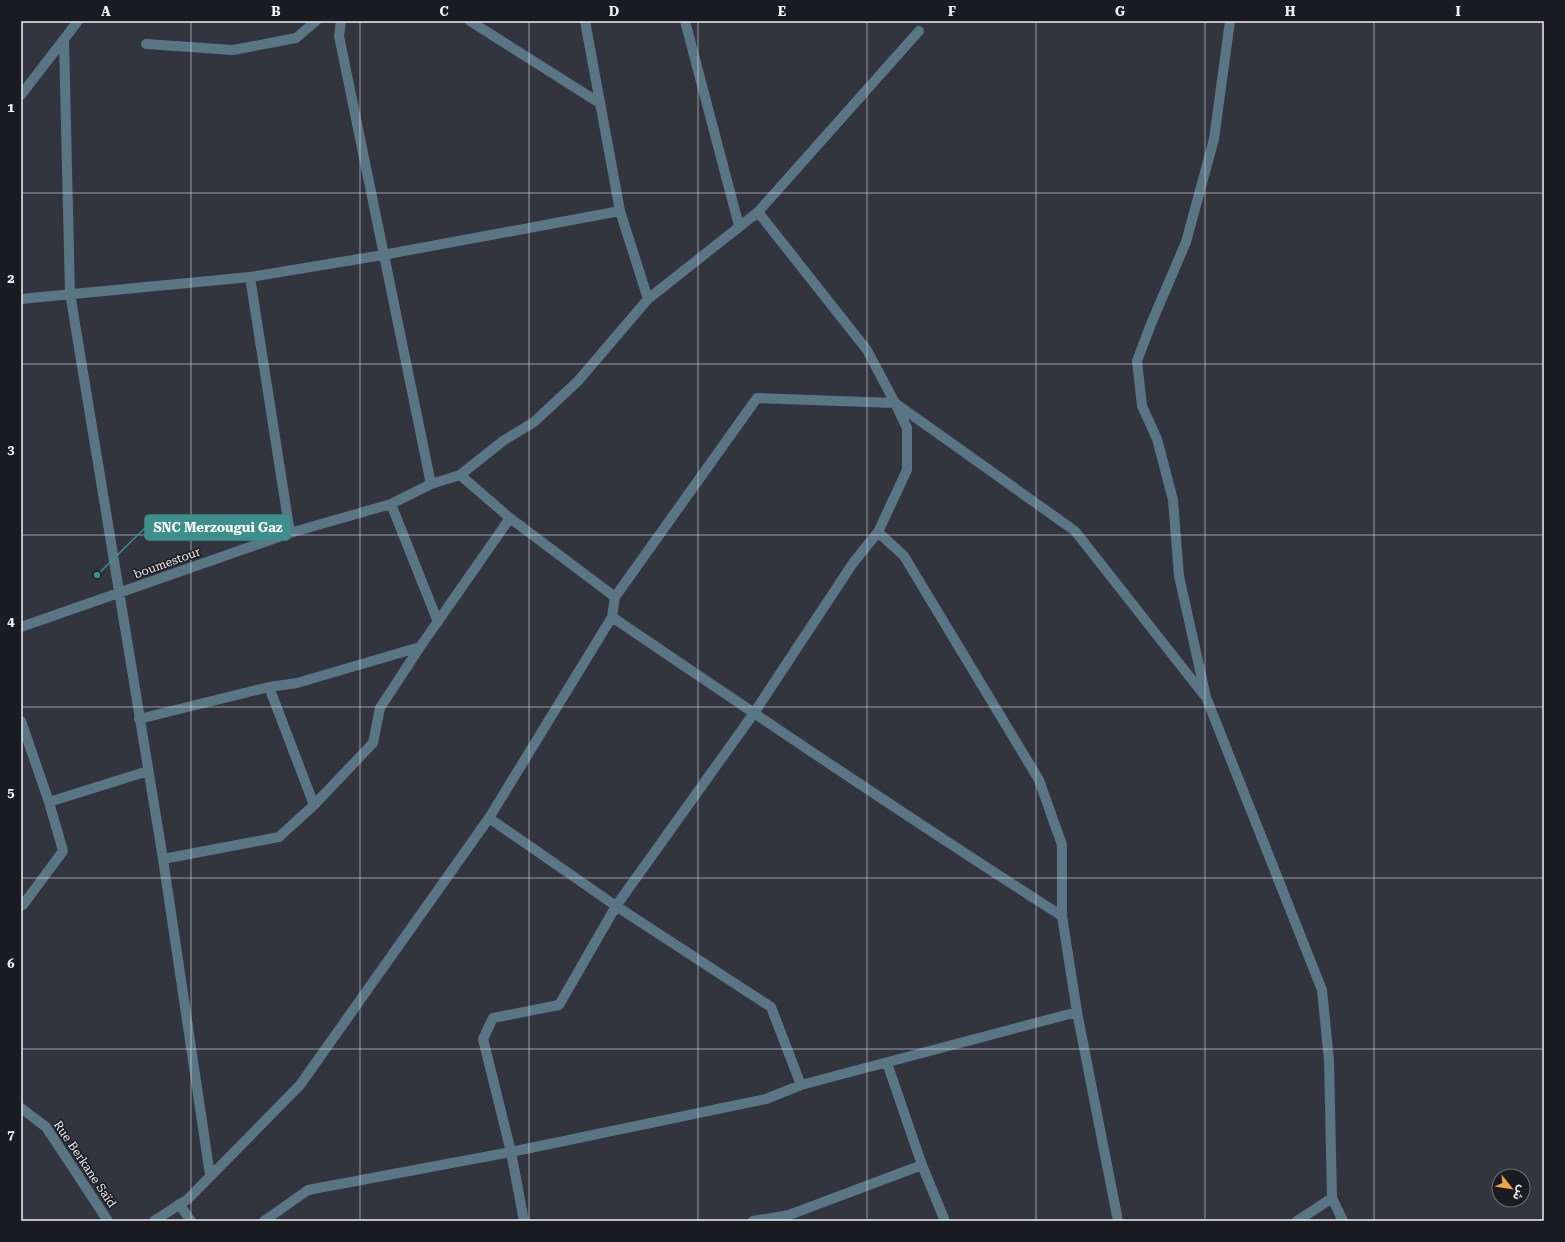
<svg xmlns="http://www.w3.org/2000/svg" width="1565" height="1242" font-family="'Roboto Serif','Noto Sans Arabic',serif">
<rect width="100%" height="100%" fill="#32343e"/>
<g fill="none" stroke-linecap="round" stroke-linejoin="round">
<path stroke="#5a7583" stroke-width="10" d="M341 21 339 36 431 484 391 504 438 622
M470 21 598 102
M585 21 620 211 648 299
M685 21 739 226
M1230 21 1214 139 1186 242 1151 324 1137 361 1142 406 1157 439 1173 500 1179 576 1206 697 1322 990 1329 1060 1332 1198 1343 1221
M919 31 758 212 867 350 895 403 1075 531 1204 695
M64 41 70 293 163 859 210 1175
M146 44 233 50 296 38 316 21
M21 95 78 21
M21 299 250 277
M460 475 510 518
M431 484 460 475 503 441 534 422 578 381 648 299 758 212
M290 533 250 277 383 255 620 211
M615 597 757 398 895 403 907 428V470L878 532
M612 617C761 718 910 819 1062 916L1077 1012 801 1085 771 1007 616 906 754 713 853 563 878 532 904 556 1039 780 1062 845V916
M21 627 290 533 391 504
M269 687 314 805
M139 719 269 687 297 683 420 647
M21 721 49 802
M489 818 616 906 559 1005 493 1018 483 1039 511 1152 524 1221
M23 905 63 851 49 802 148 771
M1077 1012 1118 1221
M887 1063 922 1165 945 1221
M21 1108 46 1127 108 1221
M179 1204 191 1221
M154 1221 188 1199 300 1085 489 818 612 617 615 597 510 518 420 647 380 708 373 743 314 805 279 837 163 859
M264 1221 308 1190 511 1152 766 1099 801 1085
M753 1221 789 1215 922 1165
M1297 1221 1332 1198"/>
</g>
<path fill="none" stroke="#f0f1f8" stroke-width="1" stroke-opacity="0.55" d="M191 21V1221M360 21V1221M529 21V1221M698 21V1221M867 21V1221M1036 21V1221M1205 21V1221M1374 21V1221M21 193H1544M21 364H1544M21 535H1544M21 707H1544M21 878H1544M21 1049H1544"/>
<g text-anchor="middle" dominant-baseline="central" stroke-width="3" stroke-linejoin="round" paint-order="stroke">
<g font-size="12" fill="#f0f1f8" stroke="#1b1c21">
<text transform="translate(167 563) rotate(-20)">boumestour</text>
<text transform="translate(85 1164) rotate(56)">Rue Berkane Saïd</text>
</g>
</g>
<path fill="none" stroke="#3c8f8a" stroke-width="1.5" d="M97 575L145 528"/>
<circle fill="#3c8f8a" stroke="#1b1c21" stroke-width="1.5" cx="97" cy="575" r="4"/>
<rect fill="#3c8f8a" stroke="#3c8f8a" stroke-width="1.5" x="145" y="515" width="145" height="25" rx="4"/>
<g font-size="13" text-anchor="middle" font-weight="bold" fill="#fff">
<text x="218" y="532">SNC Merzougui Gaz</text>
</g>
<rect width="1565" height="1242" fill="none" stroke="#1b1c21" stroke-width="44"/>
<g transform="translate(1511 1188) rotate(120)"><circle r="19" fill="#1b1c21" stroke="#707177"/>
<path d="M0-3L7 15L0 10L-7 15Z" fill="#eda83b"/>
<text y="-6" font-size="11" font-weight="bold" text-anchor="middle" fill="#f0f1f8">ش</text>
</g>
<rect x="22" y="22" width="1521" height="1198" fill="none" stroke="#f0f1f8" stroke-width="1.5"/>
<g font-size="13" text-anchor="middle" font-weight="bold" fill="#f0f1f8">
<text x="106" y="16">A</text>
<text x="276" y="16">B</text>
<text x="444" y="16">C</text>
<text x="614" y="16">D</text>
<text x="782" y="16">E</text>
<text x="952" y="16">F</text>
<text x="1120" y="16">G</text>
<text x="1290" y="16">H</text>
<text x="1458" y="16">I</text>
<text x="11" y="112">1</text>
<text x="11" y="283">2</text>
<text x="11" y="454">3</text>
<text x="11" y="626">4</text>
<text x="11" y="797">5</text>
<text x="11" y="968">6</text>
<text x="11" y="1139">7</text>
</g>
</svg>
